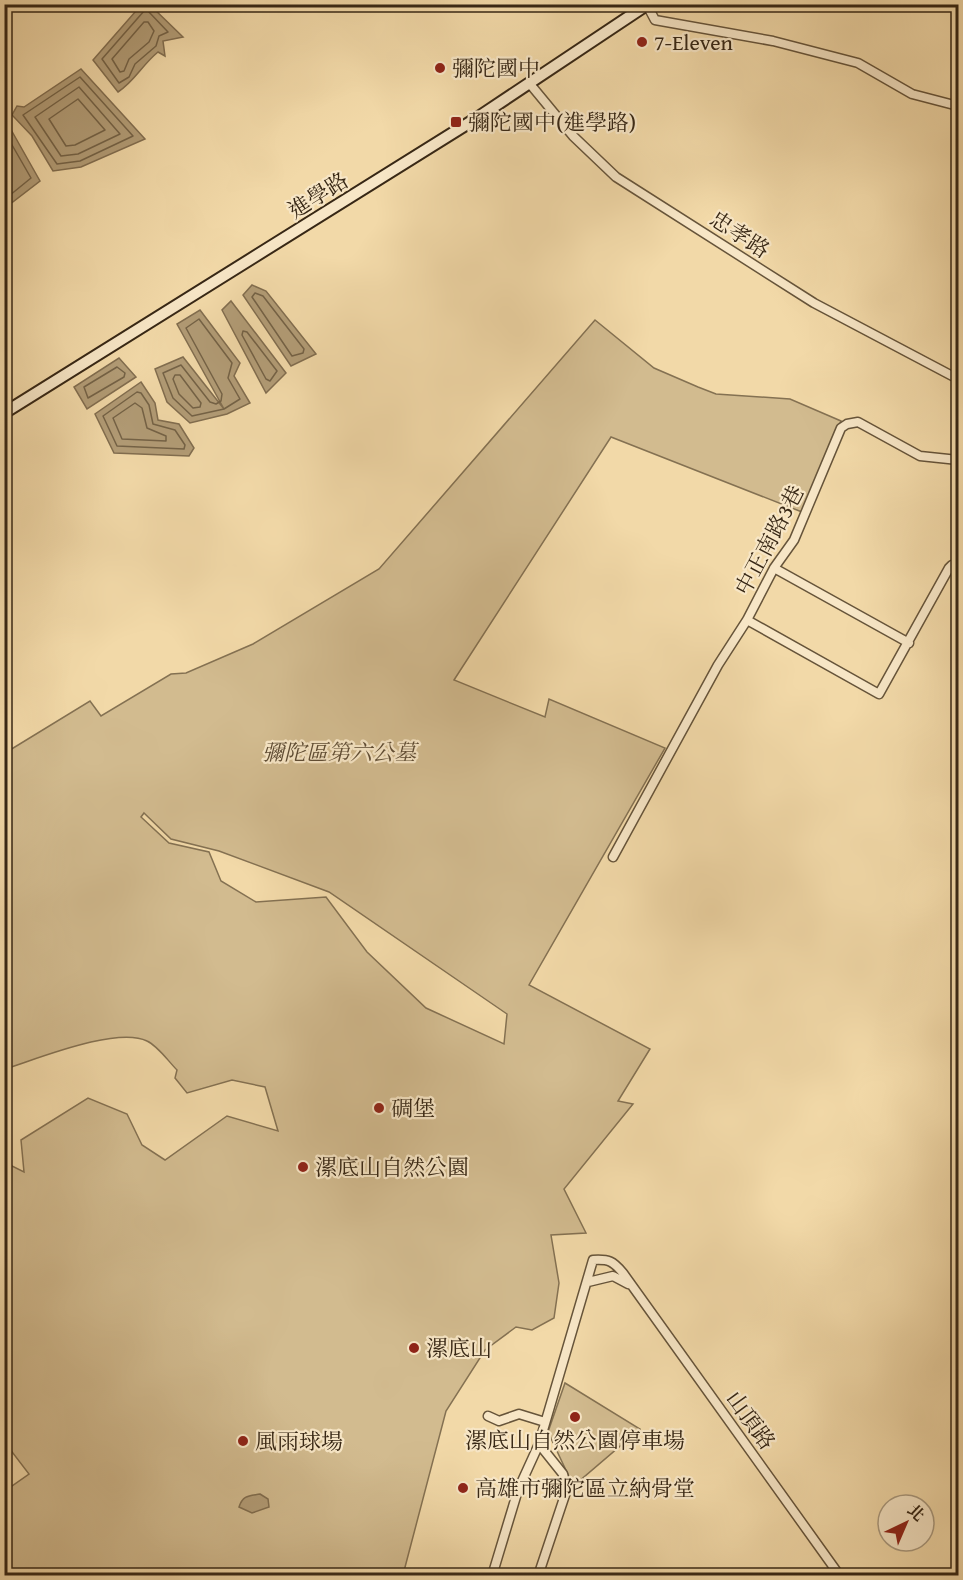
<svg xmlns="http://www.w3.org/2000/svg" width="963" height="1580" font-family="'Gentium Book Plus','Noto Serif TC',serif">
<rect width="100%" height="100%" fill="#f2d9a8"/>
<filter id="stains"><feTurbulence type="fractalNoise" baseFrequency=".00333" numOctaves="4"/><feColorMatrix values="0 0 0 0 .2 0 0 0 0 .09 0 0 0 0 .02 0 0 0 .5 -.17"/></filter>
<radialGradient id="worn" r=".72"><stop offset=".6" stop-color="#630" stop-opacity="0"/><stop offset="1" stop-color="#630" stop-opacity=".3"/></radialGradient>
<path fill="#d2bb8f" stroke="#847152" stroke-width="1.5" fill-rule="evenodd" d="M595 320 654 368 698 387 716 394 790 399 841 421 802 512 611 437 454 680 545 717 549 699 665 748 529 985 650 1049 618 1101 633 1104 564 1189 586 1233 551 1235 559 1283 554 1318 532 1330 516 1327 485 1350 446 1411 404 1571 400 1575H5V1491L29 1474 6 1444 5 1435 4 1162 24 1172 21 1140 88 1098 127 1114 142 1145 165 1160 227 1116 278 1131 265 1087 232 1080 187 1093 175 1078 177 1070C168 1061 158 1046 147 1041 117 1026 37 1059 5 1069V753L90 701 101 716 171 674 186 673 253 644 379 569ZM144 813 171 839 219 851 329 892 507 1014 504 1044 426 1008 367 952 326 897 256 902 221 881 209 852 169 843 141 817Z
M565 1383 640 1429 571 1488V1481L548 1432Z"/>
<path fill="#b29c76" stroke="#816d4f" stroke-width="1.5" d="M142 4 150 5 183 37 163 41 165 56 158 52C142 65 135 81 118 92L93 60Z
M81 69 145 139 81 167 53 171 32 136 12 115 17 106 24 107Z
M5 119 40 181 5 208H4Z
M252 285 266 291 316 354 291 366 243 295Z
M231 301 286 373 266 393 222 310Z
M200 310 240 363 234 376 250 403 227 414 190 423 167 402 155 369 183 357 224 409 177 324Z
M119 358 136 377 87 409 74 387Z
M141 382 155 403 158 420 179 424 194 448 189 456 114 453 95 414Z
M260 1494 268 1499 269 1507 252 1513 239 1507C243 1495 249 1496 260 1494Z"/>
<g fill="none" stroke-linecap="round" stroke-linejoin="round">
<path stroke="#746246" stroke-width="1.5" d="M144 11H148L168 32 159 36 156 46 135 64 129 77 119 83 102 59Z
M144 22H148L154 31 149 42 129 59 124 71 120 72 112 59Z
M80 77 133 136 80 161 57 164 23 115Z
M79 87 120 134 78 154 61 156 35 117Z
M78 99 105 130 75 145 66 146 49 119Z
M4 131 31 178 4 200
M255 293 263 296 304 349 303 353 292 356 252 297Z
M199 319 232 363 228 378 240 399 224 409 192 416 173 398 163 373 181 365 210 402 216 404 221 401 222 394 186 328Z
M243 331 247 332 277 371 270 381 266 379 242 335Z
M117 367 125 373 124 377 88 398 84 387Z
M175 375H180L201 403 200 407 193 408 179 394 173 379Z
M137 392 141 393 149 405 153 424 175 430 185 445 184 449 117 446 103 416Z
M135 403 142 408 147 428 166 436V441L122 439 113 418Z"/>
<defs>
<path id="street" d="M647 5 655 20 773 41 858 63 912 94 958 106
M530 84 573 136 616 177 814 303 958 379
M774 568 909 643
M747 620 879 694 949 568 952 565 958 567
M613 857 718 665 747 620 774 568 794 540 841 428 847 424 858 422 920 456 958 460
M588 1282 613 1276 628 1284
M488 1416 499 1421 519 1414 545 1422
M492 1576 518 1490 539 1444 593 1260C609 1259 613 1261 623 1273L840 1576
M538 1576 567 1489 563 1474 539 1444"/>
<path id="secondary" d="M4 413 480 116 648 4"/>
</defs>
<use href="#street" stroke="#66543a" stroke-width="11"/>
<use href="#secondary" stroke="#372715" stroke-width="14"/>
<use href="#street" stroke="#f7e6c6" stroke-width="8"/>
<use href="#secondary" stroke="#f7e6c6" stroke-width="10"/>
</g>
<g fill="#8f2418" stroke="#f7e6c6" stroke-width="2">
<circle cx="642" cy="42" r="6"/>
<circle cx="440" cy="68" r="6"/>
<rect x="450" y="116" width="12" height="12" rx="3"/>
<circle cx="379" cy="1108" r="6"/>
<circle cx="303" cy="1167" r="6"/>
<circle cx="414" cy="1348" r="6"/>
<circle cx="575" cy="1417" r="6"/>
<circle cx="243" cy="1441" r="6"/>
<circle cx="463" cy="1488" r="6"/>
</g>
<g text-anchor="middle" dominant-baseline="central" stroke-width="4.5" stroke-linejoin="round" paint-order="stroke">
<g font-size="22" fill="#372715" stroke="#f7e6c6" text-anchor="start">
<text x="654" y="42">7-Eleven</text>
<text x="452" y="68">彌陀國中</text>
<text x="468" y="122">彌陀國中(進學路)</text>
<text x="391" y="1108">碉堡</text>
<text x="315" y="1167">漯底山自然公園</text>
<text x="426" y="1348">漯底山</text>
<text x="575" y="1440" text-anchor="middle">漯底山自然公園停車場</text>
<text x="255" y="1441">風雨球場</text>
<text x="475" y="1488">高雄市彌陀區立納骨堂</text>
</g>
<g font-size="22" fill="#372715" stroke="#f7e6c6">
<text transform="translate(318 195) rotate(-32)">進學路</text>
<text transform="translate(740 234) rotate(33)">忠孝路</text>
<text transform="translate(769 540) rotate(-62)">中正南路3巷</text>
<text transform="translate(751 1420) rotate(54)">山頂路</text>
</g>
<g font-size="22" font-style="italic" fill="#5e4c34" stroke="#f7e6c6">
<text x="339" y="752">彌陀區第六公墓</text>
</g>
</g>
<rect width="963" height="1580" fill="none" stroke="#f2d9a8" stroke-width="24"/>
<rect x="6" y="6" width="951" height="1568" fill="none" stroke="#372715" stroke-width="3"/>
<rect x="12" y="12" width="939" height="1556" fill="none" stroke="#372715" stroke-width="1.5"/>
<g transform="translate(906 1523) rotate(44)"><circle r="28" fill="#f7e6c6" stroke="#aa9a7f" stroke-width="1.5"/>
<path d="M0-4.5L10 22L0 15L-10 22Z" fill="#8f2418"/>
<text y="-9" font-size="16" font-weight="bold" text-anchor="middle" fill="#372715">北</text>
</g>
<rect width="100%" height="100%" filter="url(#stains)"/>
<rect width="100%" height="100%" fill="url(#worn)"/>
</svg>
